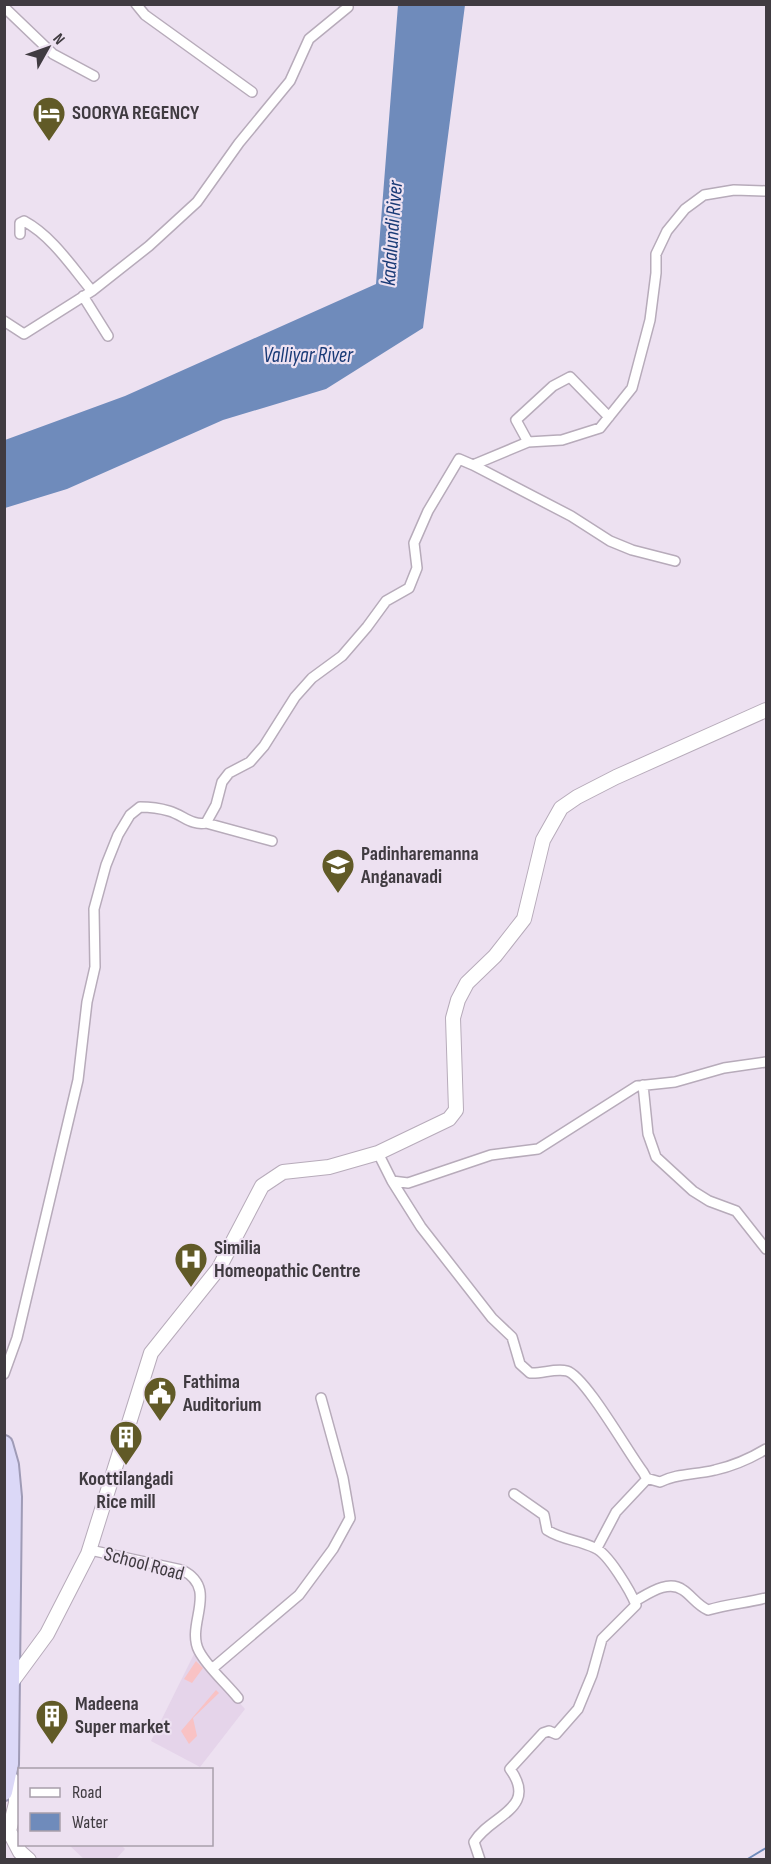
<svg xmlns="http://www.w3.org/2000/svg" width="771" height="1864" font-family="'Sofia Sans Condensed',sans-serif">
<rect width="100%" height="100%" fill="#ede1f1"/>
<path fill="#e5d4ea" d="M194 1654 245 1709 200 1767 151 1741Z
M69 1845H121L125 1849 116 1859H84Z"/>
<path fill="#f9c2c4" d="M196 1661 203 1668 192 1683 184 1679Z
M216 1690 219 1693 193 1718 197 1736 189 1744 181 1731Z"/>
<path fill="#6f8bbb" d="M398 5H465L423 328 326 389 223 420 67 489 5 508V440L125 396 376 284Z"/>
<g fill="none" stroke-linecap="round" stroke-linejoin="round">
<path stroke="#6f8bbb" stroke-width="2" d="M746 1860 766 1848"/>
<defs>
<path id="minor" d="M136 4 145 15 252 92
M4 7 53 54 94 76
M20 234V223L24 221C52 236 72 267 92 291
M83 296 108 336
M4 321 24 334 92 291 149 246 197 202 239 143 290 81 309 39 348 7 346 4
M528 442 516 420 553 386 570 377 609 417
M473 465 571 516 610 541 632 550 675 561
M206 823 272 841
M643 1085 648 1134 656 1157 693 1191 709 1201 736 1211 766 1249
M378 1153 392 1181 408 1183 491 1155 538 1149 637 1086 675 1082 724 1068 766 1062
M392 1181 421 1227 492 1318 512 1337 520 1364 530 1373C542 1374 555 1368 567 1371 585 1376 629 1454 643 1472L647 1479 616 1512 597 1548
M4 1374 17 1338 78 1080 87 1002 95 967 94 909 106 865 118 835 130 815 140 807C150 807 159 808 169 811 183 815 192 826 206 823L216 805 222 782 229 773 250 762 264 746 295 697 312 678 342 656 367 627 386 601 409 588 417 568 414 543 428 511 459 459 473 465 528 442 562 440 600 428 632 388 650 320 656 273V254L667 231 685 209 704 195 734 190 766 191
M646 1478 660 1482C678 1473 695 1475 715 1470 733 1466 751 1458 766 1449
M90 1550 182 1570C220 1589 185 1624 199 1651 208 1668 226 1683 238 1698
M635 1601C648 1594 668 1579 683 1590 692 1596 697 1605 708 1610 728 1604 746 1603 766 1598
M213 1668 299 1595 333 1549 350 1518 343 1478 321 1398
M480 1860 474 1842C490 1815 539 1809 510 1769L543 1733 549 1731 556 1734 578 1709 592 1675 602 1639 636 1605C631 1592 608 1553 595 1548 579 1540 562 1540 547 1530L544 1515 514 1494"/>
<path id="secondary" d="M11 1683 47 1634 88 1554 151 1353 219 1268 262 1186 283 1172 329 1167 378 1153 449 1119 456 1110 453 1018 458 1000 467 983 495 956 524 919 543 840 561 808 577 797 616 777 766 710
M8 1776 16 1784V1803L9 1831 20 1852 29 1860"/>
<path id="trunk" d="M4 1444 10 1465 13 1497 10 1764 4 1792"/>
</defs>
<use href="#minor" stroke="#b7abba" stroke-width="12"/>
<use href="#secondary" stroke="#b7abba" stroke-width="16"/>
<use href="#trunk" stroke="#9f9bb6" stroke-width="20"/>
<use href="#minor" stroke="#fff" stroke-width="9"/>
<use href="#secondary" stroke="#fff" stroke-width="14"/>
<use href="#trunk" stroke="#dbd8f7" stroke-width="16"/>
</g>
<defs>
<symbol id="hotel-pin" viewBox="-11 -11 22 30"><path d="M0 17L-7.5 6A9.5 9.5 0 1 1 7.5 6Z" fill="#615a27" stroke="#ede1f1"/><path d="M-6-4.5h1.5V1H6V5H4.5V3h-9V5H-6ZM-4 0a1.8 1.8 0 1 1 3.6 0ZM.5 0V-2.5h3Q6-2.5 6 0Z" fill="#fff"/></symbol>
<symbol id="school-pin" viewBox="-11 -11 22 30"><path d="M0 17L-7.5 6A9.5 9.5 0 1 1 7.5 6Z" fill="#615a27" stroke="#ede1f1"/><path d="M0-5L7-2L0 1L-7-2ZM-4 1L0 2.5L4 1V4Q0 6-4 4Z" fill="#fff"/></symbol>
<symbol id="hospital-pin" viewBox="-11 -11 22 30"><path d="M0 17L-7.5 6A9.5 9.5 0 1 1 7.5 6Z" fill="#615a27" stroke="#ede1f1"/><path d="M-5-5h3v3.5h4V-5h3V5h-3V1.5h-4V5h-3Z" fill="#fff"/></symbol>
<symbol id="civic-pin" viewBox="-11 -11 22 30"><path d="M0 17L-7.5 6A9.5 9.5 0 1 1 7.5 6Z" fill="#615a27" stroke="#ede1f1"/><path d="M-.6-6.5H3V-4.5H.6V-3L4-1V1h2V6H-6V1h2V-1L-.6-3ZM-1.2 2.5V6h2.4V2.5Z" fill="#fff"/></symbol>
<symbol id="building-pin" viewBox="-11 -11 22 30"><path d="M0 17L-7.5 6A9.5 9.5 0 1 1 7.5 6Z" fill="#615a27" stroke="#ede1f1"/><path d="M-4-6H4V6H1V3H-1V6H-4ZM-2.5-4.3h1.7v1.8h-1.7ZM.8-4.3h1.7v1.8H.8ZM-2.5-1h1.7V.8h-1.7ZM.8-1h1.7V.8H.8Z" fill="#fff"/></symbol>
</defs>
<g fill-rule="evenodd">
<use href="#hotel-pin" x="30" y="94" width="38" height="52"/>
<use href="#school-pin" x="319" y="846" width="38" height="52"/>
<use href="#hospital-pin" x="172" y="1240" width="38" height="52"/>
<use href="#civic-pin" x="141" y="1374" width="38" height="52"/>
<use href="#building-pin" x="107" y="1418" width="38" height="52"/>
<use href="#building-pin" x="33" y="1697" width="38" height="52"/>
</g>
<g text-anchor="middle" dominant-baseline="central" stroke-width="4.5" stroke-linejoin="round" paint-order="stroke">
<g font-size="20" font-weight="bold" fill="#403b41" stroke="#ede1f1" text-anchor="start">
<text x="72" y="113">SOORYA REGENCY</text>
<text x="361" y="854">Padinharemanna<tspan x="361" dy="23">Anganavadi</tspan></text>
<text x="214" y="1248">Similia<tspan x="214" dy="23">Homeopathic Centre</tspan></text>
<text x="183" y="1382">Fathima<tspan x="183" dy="23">Auditorium</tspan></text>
<text x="126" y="1479" text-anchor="middle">Koottilangadi<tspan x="126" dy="23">Rice mill</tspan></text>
<text x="75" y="1704">Madeena<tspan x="75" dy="23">Super market</tspan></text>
</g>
<g font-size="20" fill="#403b41" stroke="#ede1f1">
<text transform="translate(144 1564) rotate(15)">School Road</text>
</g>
<g font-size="21" font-style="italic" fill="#193a76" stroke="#ede1f1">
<text transform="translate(392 233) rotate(-86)">kadalundi River</text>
<text x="308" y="355">Valliyar River</text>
</g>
</g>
<rect width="771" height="1864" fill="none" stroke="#403b41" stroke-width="12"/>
<rect x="18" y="1768" width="195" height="78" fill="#ede1f1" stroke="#a89fab" stroke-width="1.5"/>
<rect x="30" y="1788" width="30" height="9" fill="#ffffff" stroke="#a89fab" stroke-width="1.5"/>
<text x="72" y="1798" font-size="18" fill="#403b41">Road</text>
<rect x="30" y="1813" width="30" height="18" fill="#6f8bbb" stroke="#a89fab" stroke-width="1.5"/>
<text x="72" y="1828" font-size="18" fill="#403b41">Water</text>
<g transform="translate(48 48) rotate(50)" stroke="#ede1f1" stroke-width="4.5" paint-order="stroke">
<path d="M0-4.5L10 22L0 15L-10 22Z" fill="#403b41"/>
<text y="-9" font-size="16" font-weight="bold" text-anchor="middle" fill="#403b41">N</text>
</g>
</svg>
